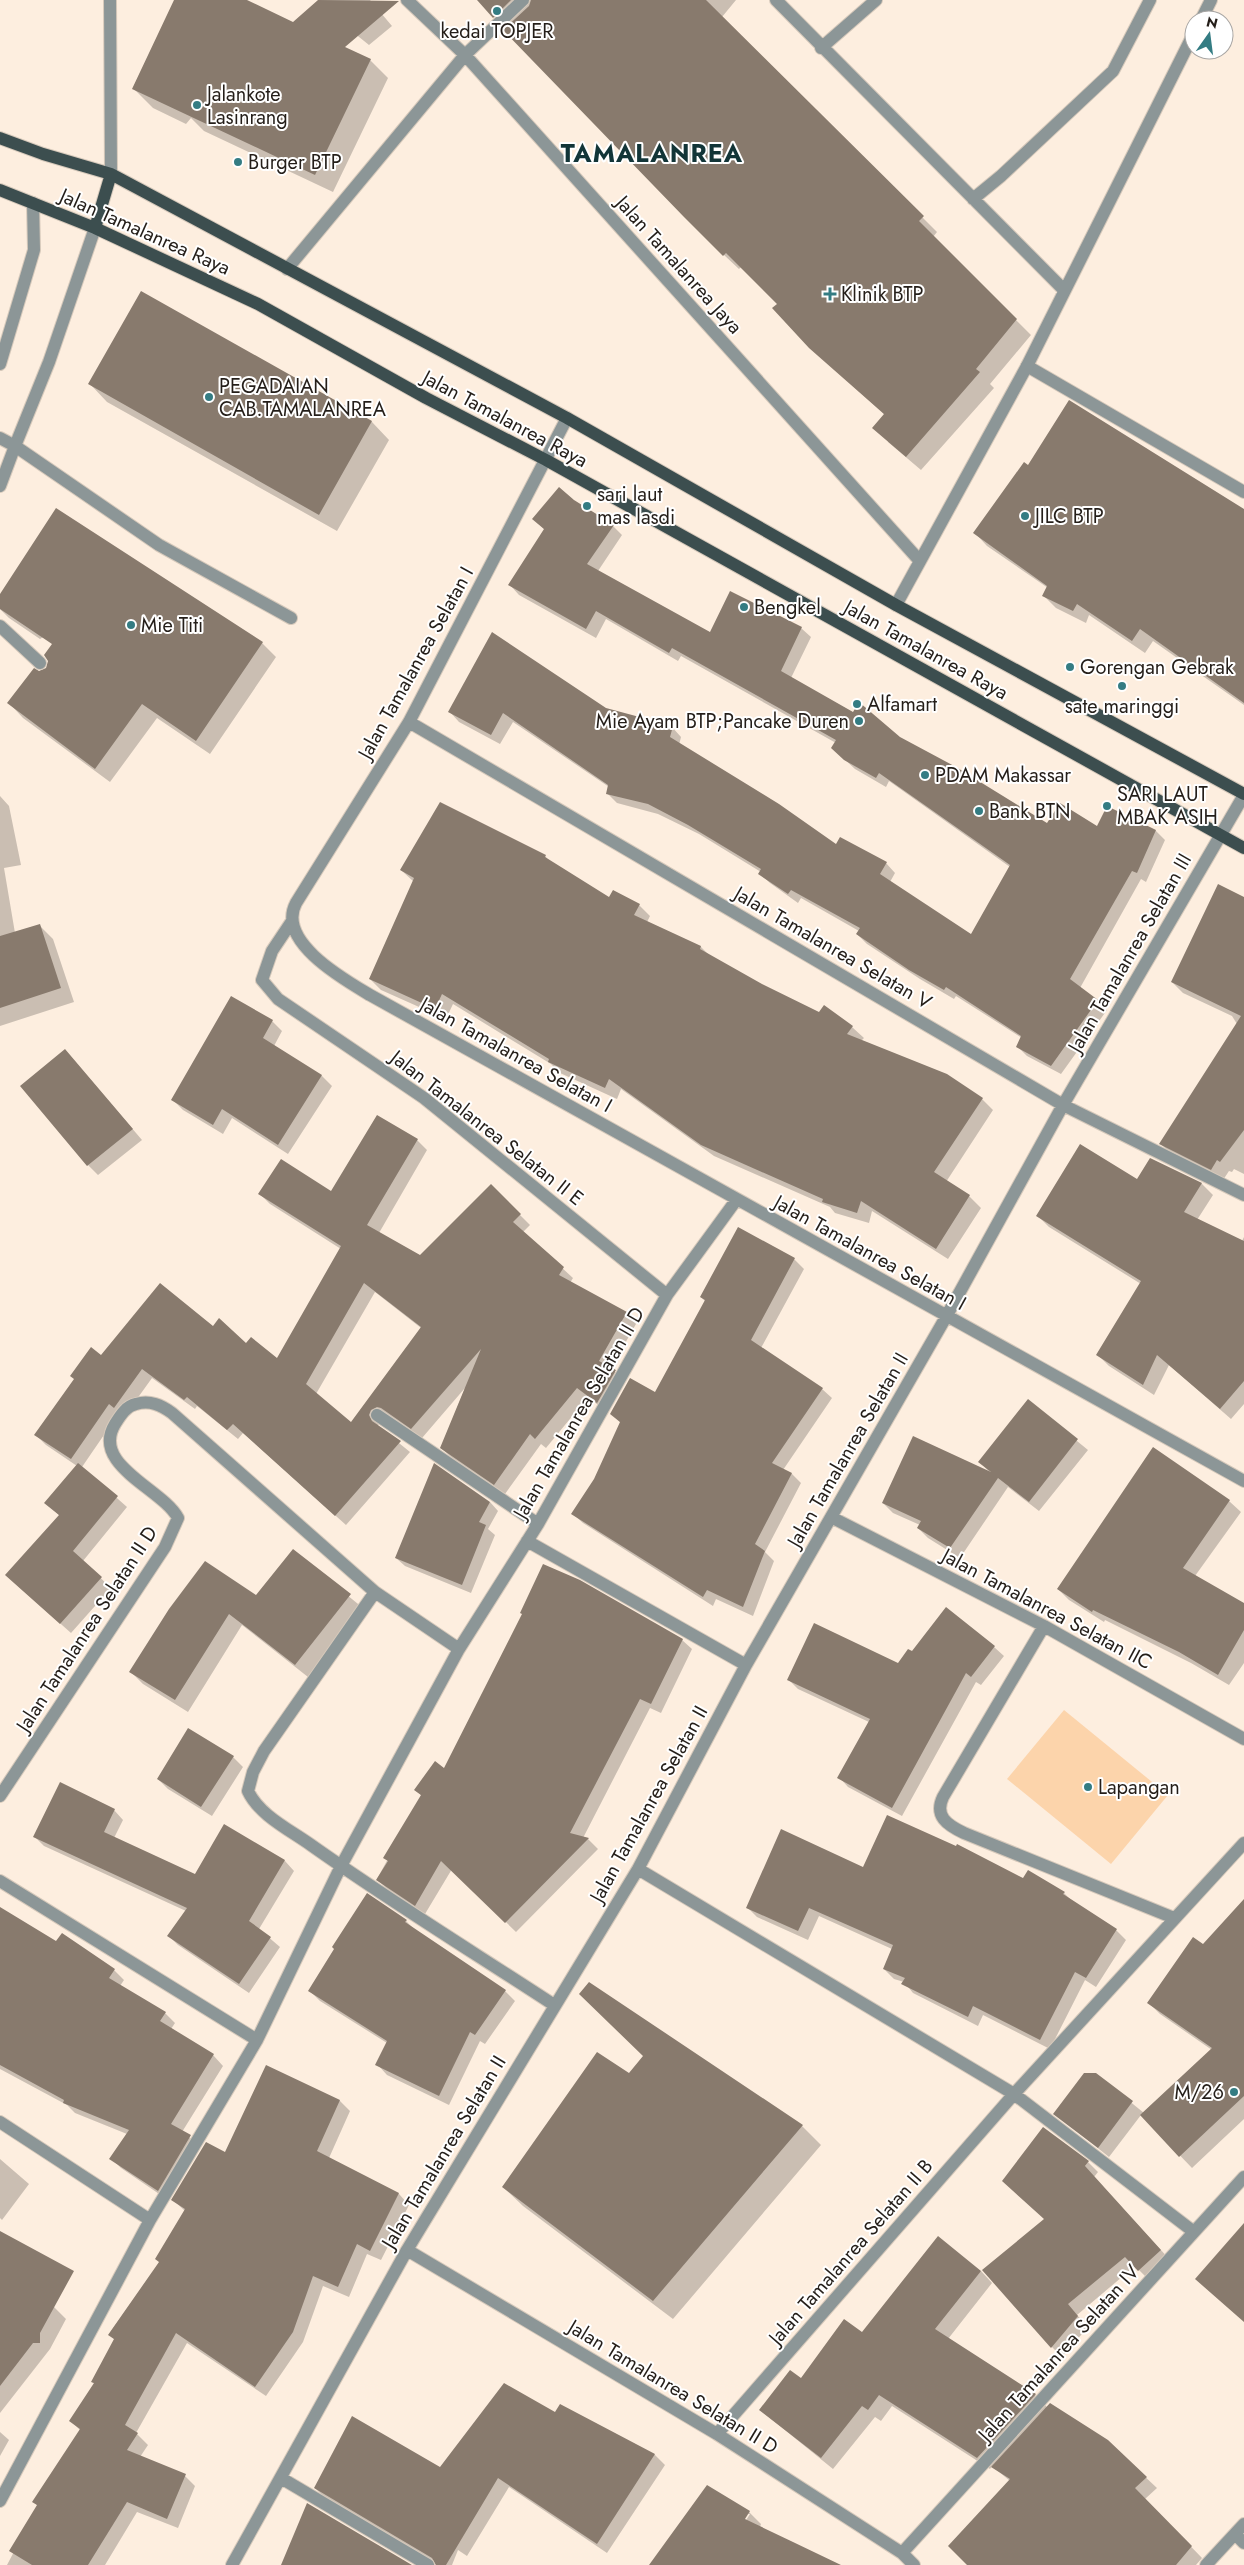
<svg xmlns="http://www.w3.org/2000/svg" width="1244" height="2565" font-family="Jost,sans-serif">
<rect width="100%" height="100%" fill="#fdeedf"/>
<path fill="#fcd4ab" d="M1064 1710 1168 1795 1111 1864 1007 1779Z"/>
<path fill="#0003" fill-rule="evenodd" d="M175 0H244L370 60 388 78 333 192 204 131 191 118 186 124 153 108 133 88Z
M320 0H370L392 26 369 45 328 12 318 2Z
M478 0H736L722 17 937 232 933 237 1031 335 990 384 994 388 921 470 888 442 885 415 810 347 779 304 742 266 739 269 724 255Z
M142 293 372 422 389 440 337 531 107 402 90 384Z
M1028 467 1244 511V705L1153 641 1145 653 1089 615 1086 623 1056 608 1044 596 1048 588 987 546 975 533Z
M574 501 613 526 622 535 598 571 710 633 801 628 811 637 791 678 899 738 1047 825 1098 828 1107 808 1156 831 1165 840 1146 882 1141 879 1080 988 1107 1010 1061 1074 1027 1056 1018 1047 1022 1038 956 996 954 999 920 979 867 944 857 934 859 931 801 898 798 903 770 883 760 874 761 872 699 834 658 814 617 803 607 793 609 787 513 722 500 744 459 722 450 712 605 710 672 727 681 737 679 745 837 846 886 863 895 873 890 882 972 936 1010 867 889 781 886 787 855 769 842 757 836 743 681 656 678 661 606 619 596 638 519 595 510 585 545 530 534 519Z
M0 596 262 643 276 657 210 754 157 718 110 782 23 718 9 703 39 672 47 669 72 620 40 639 9 618 0 609Z
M0 796 9 806 21 865 4 868 15 933 39 925 53 939 74 1002 0 1026Z
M545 856 551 863 609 899 639 905 650 916 647 922 701 947 710 956 761 985 819 1014 852 1027 864 1038 861 1041 982 1099 993 1110 946 1182 969 1196 981 1208 948 1259 872 1211 869 1223 835 1213 830 1207 714 1156 621 1089 617 1099 560 1073 551 1064 453 1004 446 1019 381 990 370 979 414 882 401 870Z
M1244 898V1174L1234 1169 1232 1172 1229 1171 1223 1180 1172 1155 1161 1144 1237 1024 1232 1016 1183 993 1172 982Z
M272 1021 282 1031 274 1046 322 1076 332 1086 288 1154 232 1118 223 1134 183 1110 173 1100Z
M65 1050 142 1140 98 1175 88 1165Z
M377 1116 417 1140 427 1150 379 1233 421 1256 491 1186 530 1225 523 1232 573 1278 570 1283 626 1313 636 1324 611 1368 625 1381 607 1412 588 1397 546 1448 541 1444 505 1494 452 1458 441 1448 465 1388 422 1438 388 1416 380 1420 378 1426 410 1452 346 1525 243 1433 238 1439 197 1406 195 1409 152 1378 124 1417 119 1413 82 1467 127 1507 83 1561 111 1588 71 1633 17 1585 60 1516 46 1503 77 1466 46 1445 36 1435 101 1356 213 1328 277 1360 341 1249 270 1204 260 1194 332 1192ZM375 1292 421 1328 351 1423 316 1394Z
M1151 1159 1202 1184 1213 1195 1197 1220 1242 1241 1244 1237V1404L1231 1419 1169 1365 1154 1395 1109 1366 1098 1355 1141 1284 1049 1227 1038 1216 1137 1181Z
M794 1259 804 1269 761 1348 822 1389 832 1398 783 1470 792 1474 801 1483 765 1552 774 1561 753 1616 716 1599 713 1606 583 1523 573 1514 595 1480 621 1423 611 1413 656 1393 706 1302 701 1297Z
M1028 1401 1088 1450 1039 1511 1008 1487 960 1558 928 1538 918 1528 920 1525 893 1513 883 1503 990 1473 980 1462Z
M1154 1449 1229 1501 1241 1512 1195 1576 1244 1604V1663L1229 1685 1191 1663 1105 1620 1104 1622 1069 1600 1058 1589Z
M490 1502 498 1511 488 1529 495 1535 471 1593 405 1566 396 1558Z
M293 1551 363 1608 308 1677 242 1625 188 1712 143 1684 131 1672 256 1597Z
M523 1614 682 1640 692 1649 661 1713 650 1708 583 1838 588 1839 598 1849 516 1932 452 1869 425 1914 387 1889 377 1879 422 1796 415 1790 445 1770Z
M994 1647 1004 1656 981 1685 976 1682 902 1816 848 1787 839 1777 869 1722 798 1689 788 1679 898 1665 912 1653Z
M233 1757 243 1767 212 1816 168 1789 158 1779Z
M114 1810 123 1820 114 1838 195 1875 224 1826 285 1861 294 1871 259 1929 280 1947 249 1993 178 1945 169 1936 186 1911 44 1846 35 1837Z
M864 1869 1023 1880 1064 1893 1073 1902 1116 1930 1126 1940 1096 1987 1085 1980 1050 2049 983 2015 978 2026 913 1993 904 1982 894 1979 884 1969 892 1949 819 1916 808 1940 757 1917 748 1908Z
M1244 1907V2119L1192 2168 1141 2115 1109 2157 1055 2114 1096 2074 1144 2113 1212 2050 1160 2014 1148 2002Z
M0 1909 56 1942 62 1934 114 1970 124 1980 120 1986 165 2013 175 2023 171 2029 213 2055 223 2066 182 2132 201 2146 168 2200 121 2168 111 2158 127 2134 75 2113 67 2105 0 2069Z
M406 1921 416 1931 505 1991 515 2001 485 2044 480 2041 449 2105 387 2075 377 2064 387 2043 320 2001 310 1991 335 1949Z
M645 2056 802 2126 821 2145 673 2319 523 2206 503 2187 630 2075Z
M266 2067 340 2101 350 2111 329 2158 399 2194 409 2205 381 2260 367 2254 349 2297 323 2286 303 2342 266 2396 187 2343 136 2433 148 2445 140 2457 185 2476 195 2486 178 2528 137 2512 105 2565H7L38 2506 34 2502 81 2431 71 2421 95 2384 92 2382 115 2340 109 2334 160 2262 185 2211 173 2200 225 2154Z
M0 2159 29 2184 2 2220 0 2218Z
M1088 2162 1098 2172 1094 2177 1171 2261 1149 2280 1135 2266 1077 2315 1088 2327 1062 2357 1052 2347 1045 2219Z
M981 2271 992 2283 948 2339 1035 2395 1047 2407 1107 2441 1157 2488 1145 2499 1202 2558 1196 2565H969L1010 2481 992 2466 990 2469 892 2406 881 2421 875 2417 833 2469 760 2410 862 2333Z
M0 2276 54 2307 66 2319 50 2349 0 2413Z
M560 2405 655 2455 665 2465 607 2553 509 2487 467 2556 458 2550 452 2565H436L325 2498 315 2488 440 2469 555 2414Z
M0 2432 9 2440 0 2456Z
M749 2512 761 2524 760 2527 813 2565H651ZM747 2514H750L743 2525 741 2524Z"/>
<path fill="#887a6d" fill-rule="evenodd" d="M174 0H247L293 22 318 0 399 1 345 47 371 59 315 175 132 89Z
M477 0H511L493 18Z
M531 0H706L924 216 919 221 1017 319 976 369 980 372 906 457 872 428 884 414 809 348 772 308 777 304 726 253 723 256 684 217 503 30 529 6Z
M141 291 372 421 319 515 88 384Z
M1069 400 1244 509V703L1140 629 1132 641 1077 604 1073 611 1042 596 1047 586 973 533 1024 462 1028 465Z
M559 487 574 500 614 525 587 564 710 632 730 591 802 627 781 671 853 712 859 702 900 737 956 767 1047 823 1060 803 1097 826 1107 806 1156 830 1137 873 1132 871 1070 979 1098 1000 1051 1066 1016 1047 1021 1036 946 987 944 990 909 970 856 934 860 928 791 890 788 894 758 874 761 869 688 825 648 804 606 794 608 785 503 713 491 735 448 712 492 632 606 708 673 726 670 737 779 804 836 844 840 837 887 862 880 874 971 934 1010 865 879 773 876 778 844 760 831 748 836 740 672 648 669 653 596 611 586 629 508 585 544 529 532 519Z
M56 508 263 642 196 741 142 704 95 769 7 703 34 668 39 671 46 668 48 661 44 655 52 644 0 609V594Z
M440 802 546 855 545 857 609 897 613 890 640 904 634 915 701 946 700 949 762 984 819 1012 824 1005 853 1026 847 1034 947 1074 983 1098 934 1172 970 1195 936 1249 861 1201 857 1213 822 1202 823 1199 701 1145 609 1079 605 1088 548 1062 549 1059 442 994 435 1009 369 979 414 878 400 870Z
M1218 884 1244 897V1130L1220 1162 1217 1160 1211 1170 1159 1144 1241 1016 1171 982Z
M40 924 61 988 0 1008V936Z
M231 996 273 1020 263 1038 322 1075 278 1145 222 1109 213 1125 171 1100Z
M65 1049 133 1129 87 1166 20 1086Z
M377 1115 418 1139 367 1225 420 1255 491 1184 521 1214 513 1222 564 1267 559 1275 627 1312 599 1361 616 1370 597 1403 577 1388 535 1439 530 1434 494 1485 440 1448 481 1349 411 1429 381 1408 377 1407 371 1410 369 1415 372 1421 401 1441 335 1516 233 1424 227 1430 187 1397 184 1400 142 1369 114 1408 109 1404 71 1459 34 1435 74 1379 70 1376 91 1347 101 1355 160 1283 213 1326 219 1318 246 1343 251 1337 277 1358 341 1246 258 1194 281 1159 331 1191ZM364 1283 421 1327 351 1422 306 1384Z
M1080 1144 1137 1179 1150 1158 1202 1183 1184 1212 1244 1241V1381L1220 1409 1157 1355 1143 1385 1096 1355 1141 1281 1036 1216Z
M738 1227 795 1258 751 1340 823 1388 772 1463 792 1473 755 1544 765 1551 743 1607 707 1590 703 1597 571 1514 594 1479 620 1422 610 1414 630 1378 655 1392 705 1300 700 1297Z
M1028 1399 1078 1439 1029 1502 998 1478 950 1548 917 1528 921 1521 882 1503 913 1436 991 1472 978 1462Z
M1153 1447 1230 1500 1183 1568 1244 1603V1630L1218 1675 1179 1652 1093 1610 1092 1612 1057 1589Z
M78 1463 118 1496 73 1551 102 1577 60 1624 5 1575 59 1515 44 1503Z
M434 1463 490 1502 479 1522 486 1525 462 1585 395 1558Z
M293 1549 351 1594 295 1665 229 1614 175 1700 129 1672 169 1609 205 1561 256 1595Z
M543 1564 580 1580 683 1639 651 1704 640 1699 570 1833 589 1838 505 1923 441 1861 415 1906 376 1880 388 1861 383 1858 421 1795 414 1790 435 1761 444 1768 522 1614 520 1613Z
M946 1607 995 1646 971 1677 966 1673 892 1808 837 1778 870 1719 787 1680 814 1623 898 1663 908 1649 912 1651Z
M188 1728 234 1756 201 1807 157 1779Z
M60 1782 115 1809 104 1832 195 1874 224 1824 285 1860 249 1921 271 1937 239 1984 167 1936 187 1908 33 1837Z
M887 1815 956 1846 957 1844 1023 1878 1028 1870 1065 1892 1063 1894 1117 1929 1086 1978 1075 1972 1040 2040 973 2006 968 2017 901 1984 905 1978 883 1969 893 1945 809 1908 798 1931 746 1908 781 1829 863 1867Z
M367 1893 407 1920 405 1922 506 1990 475 2035 470 2032 439 2096 375 2065 387 2041 308 1991 334 1949 332 1947Z
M1244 1899V2096L1179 2157 1140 2115 1212 2048 1147 2003 1193 1937 1203 1944Z
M0 1907 56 1941 62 1933 115 1969 109 1978 166 2012 160 2021 214 2054 171 2124 191 2135 158 2191 109 2159 129 2130 63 2103 64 2100 0 2065Z
M589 1982 803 2125 653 2301 502 2187 597 2052 629 2073 643 2056 579 1994Z
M266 2065 340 2100 317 2151 399 2193 370 2251 357 2244 338 2287 313 2276 293 2332 255 2387 176 2333 125 2425 138 2433 127 2450 186 2474 167 2519 127 2502 88 2565H32L9 2551 37 2505 32 2502 80 2429 69 2421 94 2383 91 2382 114 2339 108 2335 159 2262 155 2259 185 2209 171 2200 206 2142 225 2152Z
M1084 2073H1096L1133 2101 1098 2148 1053 2114Z
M1043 2127 1089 2161 1085 2166 1161 2250 1138 2271 1125 2257 1068 2304 1078 2316 1051 2348 982 2270 1044 2219 1002 2181Z
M1244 2223V2322L1195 2279Z
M0 2231 74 2271 40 2333V2343H33L0 2386Z
M938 2236 981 2271 935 2329 1036 2394 977 2458 879 2395 868 2410 862 2406 821 2458 759 2410 790 2370 801 2378 844 2319 862 2332Z
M504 2383 555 2412 560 2404 655 2454 597 2544 498 2478 446 2565H436L432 2558 314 2488 352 2416 440 2467Z
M1050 2403 1108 2440 1147 2477 1135 2488 1192 2546 1176 2565H967L948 2546 1010 2479 991 2467Z
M707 2485 750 2511 745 2519 841 2565H649Z
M307 2503 412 2565H281Z"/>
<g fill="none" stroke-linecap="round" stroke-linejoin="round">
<defs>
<path id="service" d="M110 0 111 174
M95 228 49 362 15 446 159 545 291 618
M0 364 34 250 33 203
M1027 366 1244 492
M0 438 15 446 0 486
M0 626 40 663"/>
<path id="minor" d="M407 0 465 55 919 560
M776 0 1064 290
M1201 20 1211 0
M821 48 876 0
M973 199 1001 176 1113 71 1150 0
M287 269 465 55 523 0
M567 418 409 722 296 903C276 941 343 979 370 995L1244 1481
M896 605 1027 366 1194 33
M409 722 1063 1105 1244 1195
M292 921 272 951 262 980 278 999 424 1098 667 1295
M377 1415 538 1524
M831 1517 1044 1626 1244 1739
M527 1541 746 1665
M375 1592 264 1751 253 1772 248 1791C259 1815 290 1830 311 1845 390 1901 473 1952 554 2005
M1044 1626 943 1797C934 1816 947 1825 964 1833L1174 1918
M0 1796 165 1547 178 1518C163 1489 90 1465 115 1424 120 1416 126 1406 136 1404 150 1400 161 1405 172 1413L375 1592 459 1649
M638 1869 1014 2094 1194 2232
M0 1881 257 2040
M0 2122 150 2220
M407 2250 717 2434 902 2553 914 2565
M717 2434 1014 2094 1244 1843
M281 2478 428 2565
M0 2501 150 2220 257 2040 341 1866 459 1649 538 1524 667 1295 737 1199
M1235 2534 1244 2543
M902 2553 1244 2177
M232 2565 407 2250 638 1869 746 1665 946 1317 1063 1105 1244 795
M1206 2565 1244 2524"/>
<path id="primary" d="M0 138 43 154 111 174 567 418 896 605 1244 794
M0 190 95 228 258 304 426 398 546 460 1244 848
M95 228 111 174"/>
</defs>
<use href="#service" stroke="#d6c9bb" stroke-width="14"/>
<use href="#minor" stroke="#d6c9bb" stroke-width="14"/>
<use href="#primary" stroke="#d6c9bb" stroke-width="14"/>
<use href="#service" stroke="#8c9697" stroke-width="12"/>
<use href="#minor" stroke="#8c9697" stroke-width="12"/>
<use href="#primary" stroke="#3c4e4f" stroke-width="12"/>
</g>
<g fill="#347c83" stroke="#fff" stroke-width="2">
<circle cx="497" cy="11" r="5"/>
<circle cx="197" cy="105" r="5"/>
<circle cx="238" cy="162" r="5"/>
<path d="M827.5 286.5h5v5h5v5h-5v5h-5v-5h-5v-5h5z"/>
<circle cx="209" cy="397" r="5"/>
<circle cx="587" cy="506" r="5"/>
<circle cx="1025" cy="516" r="5"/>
<circle cx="744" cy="607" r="5"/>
<circle cx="131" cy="625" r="5"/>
<circle cx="1070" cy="667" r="5"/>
<circle cx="1122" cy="686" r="5"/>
<circle cx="857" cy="704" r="5"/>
<circle cx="859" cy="721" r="5"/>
<circle cx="925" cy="775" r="5"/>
<circle cx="1107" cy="806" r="5"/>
<circle cx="979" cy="811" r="5"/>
<circle cx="1088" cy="1787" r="5"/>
<circle cx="1234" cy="2092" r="5"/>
</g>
<g text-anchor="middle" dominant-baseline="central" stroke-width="4" stroke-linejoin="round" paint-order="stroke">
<g font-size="20" fill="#241e19" stroke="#fff" text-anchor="start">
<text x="497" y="31" text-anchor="middle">kedai TOPJER</text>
<text x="207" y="94">Jalankote<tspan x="207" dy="23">Lasinrang</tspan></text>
<text x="248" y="162">Burger BTP</text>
<text x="841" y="294">Klinik BTP</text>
<text x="219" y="386">PEGADAIAN<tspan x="219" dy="23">CAB.TAMALANREA</tspan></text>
<text x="597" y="494">sari laut<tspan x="597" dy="23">mas lasdi</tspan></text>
<text x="1035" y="516">JILC BTP</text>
<text x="754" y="607">Bengkel</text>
<text x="141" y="625">Mie Titi</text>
<text x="1080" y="667">Gorengan Gebrak</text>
<text x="867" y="704">Alfamart</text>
<text x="1122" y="706" text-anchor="middle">sate maringgi</text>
<text x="849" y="721" text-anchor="end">Mie Ayam BTP;Pancake Duren</text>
<text x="935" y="775">PDAM Makassar</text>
<text x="1117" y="794">SARI LAUT<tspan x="1117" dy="23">MBAK ASIH</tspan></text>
<text x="989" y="811">Bank BTN</text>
<text x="1098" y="1787">Lapangan</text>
<text x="1224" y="2092" text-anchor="end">M/26</text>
</g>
<g font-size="20" fill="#241e19" stroke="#fff">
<text transform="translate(145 232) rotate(24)">Jalan Tamalanrea Raya</text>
<text transform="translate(679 265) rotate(48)">Jalan Tamalanrea Jaya</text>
<text transform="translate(505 419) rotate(28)">Jalan Tamalanrea Raya</text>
<text transform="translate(926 650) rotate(29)">Jalan Tamalanrea Raya</text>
<text transform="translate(416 663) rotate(-61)">Jalan Tamalanrea Selatan I</text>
<text transform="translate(833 948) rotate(30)">Jalan Tamalanrea Selatan V</text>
<text transform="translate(1130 953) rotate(-60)">Jalan Tamalanrea Selatan III</text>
<text transform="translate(516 1055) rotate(29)">Jalan Tamalanrea Selatan I</text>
<text transform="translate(487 1128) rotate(38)">Jalan Tamalanrea Selatan II E</text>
<text transform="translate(870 1253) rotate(29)">Jalan Tamalanrea Selatan I</text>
<text transform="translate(579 1413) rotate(-60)">Jalan Tamalanrea Selatan II D</text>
<text transform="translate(848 1450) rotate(-60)">Jalan Tamalanrea Selatan II</text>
<text transform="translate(1047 1609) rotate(28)">Jalan Tamalanrea Selatan IIC</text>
<text transform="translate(87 1629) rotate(-57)">Jalan Tamalanrea Selatan II D</text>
<text transform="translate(649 1804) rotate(-61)">Jalan Tamalanrea Selatan II</text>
<text transform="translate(444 2152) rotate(-59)">Jalan Tamalanrea Selatan II</text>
<text transform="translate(851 2252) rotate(-49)">Jalan Tamalanrea Selatan II B</text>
<text transform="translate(1059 2353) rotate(-48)">Jalan Tamalanrea Selatan IV</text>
<text transform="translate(673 2387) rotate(31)">Jalan Tamalanrea Selatan II D</text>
</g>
<g font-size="25" font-weight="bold" letter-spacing="1" fill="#123538" stroke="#fff">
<text x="652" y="153">TAMALANREA</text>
</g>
</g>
<g transform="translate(1209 35) rotate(14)"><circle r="24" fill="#ffffff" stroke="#a7a5a3"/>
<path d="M0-4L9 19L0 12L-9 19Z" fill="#347c83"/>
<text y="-8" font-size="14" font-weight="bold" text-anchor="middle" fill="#241e19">N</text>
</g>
</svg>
